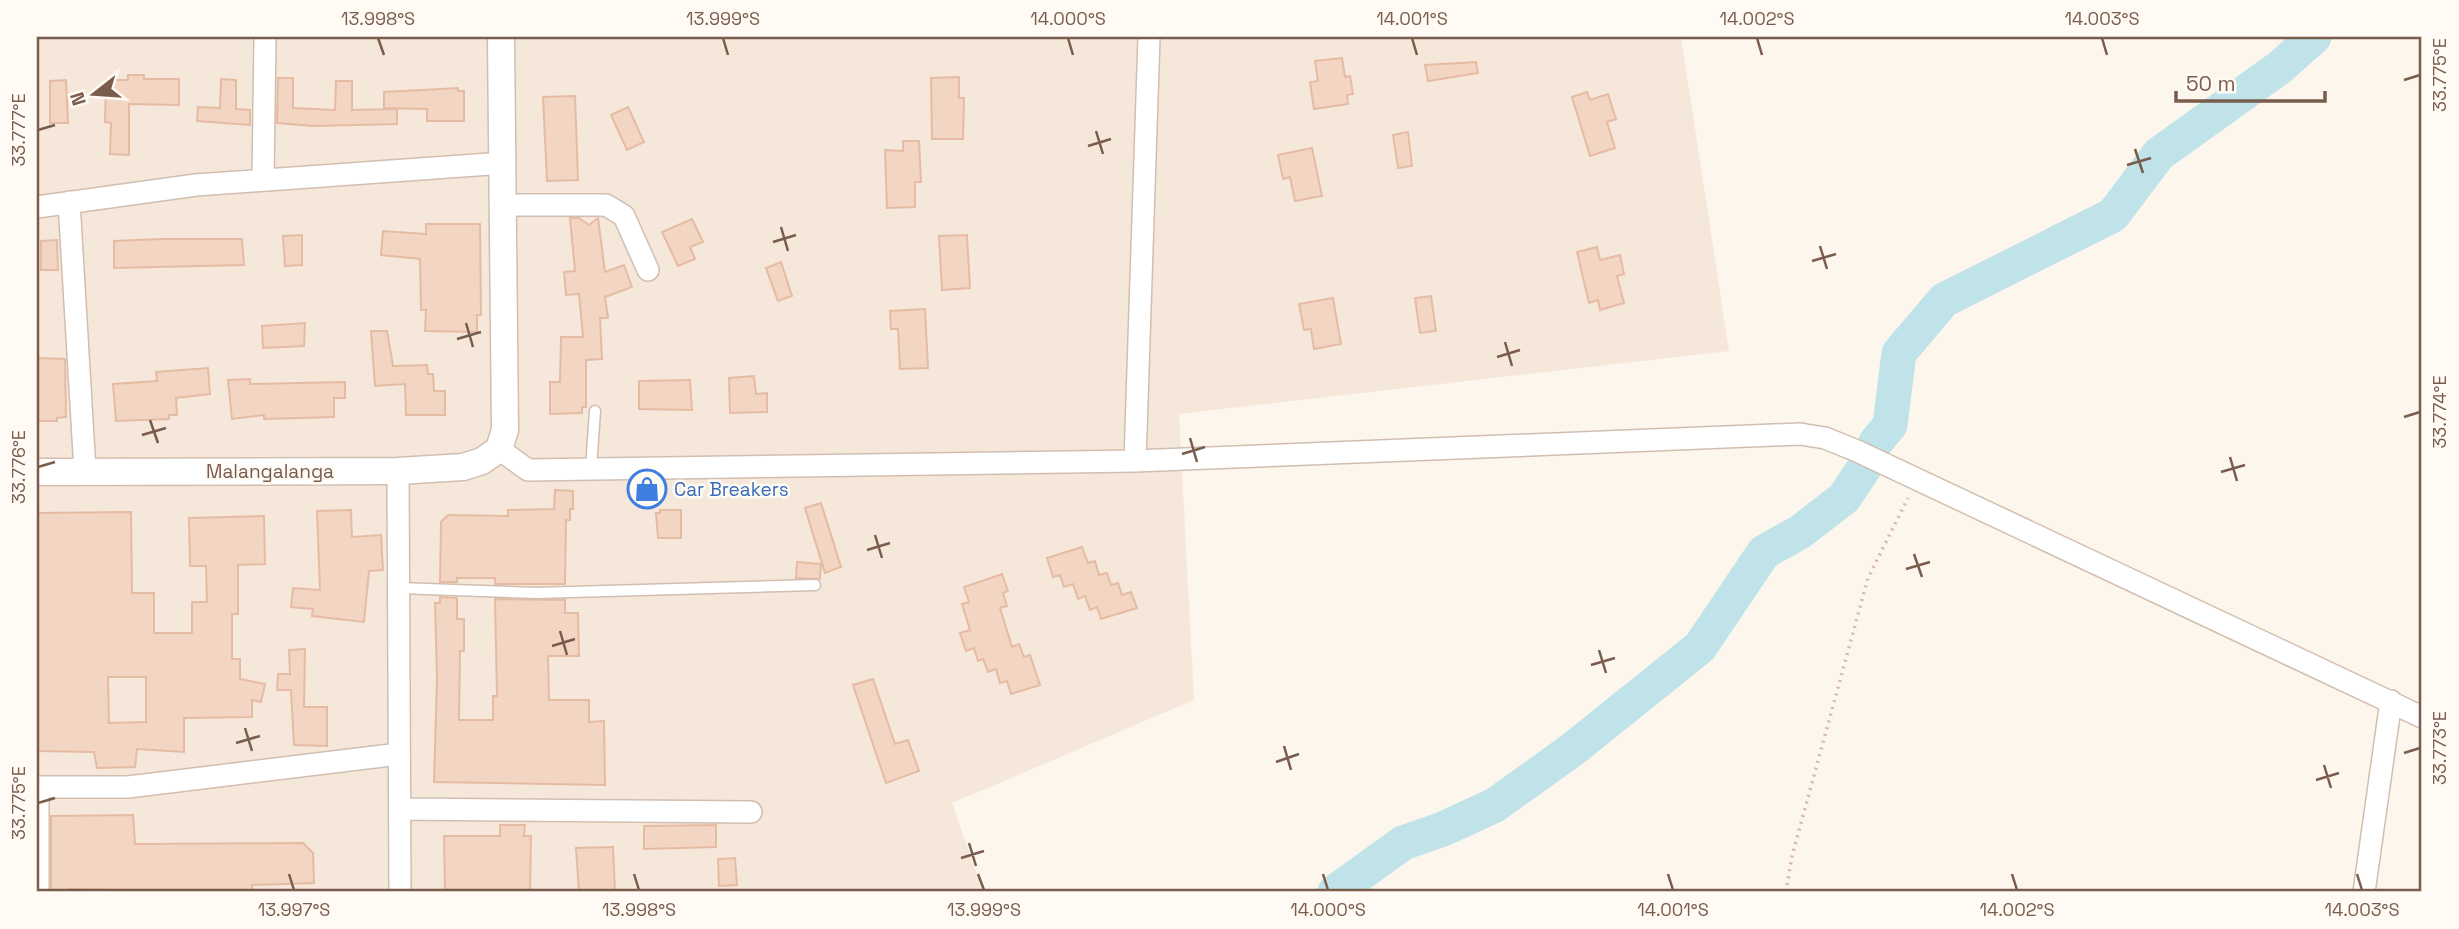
<svg xmlns="http://www.w3.org/2000/svg" width="2459" height="929" font-family="'Space Grotesk',sans-serif">
<rect width="100%" height="100%" fill="#fdf6ec"/>
<path fill="#f5e8da" d="M37 37H1681L1729 351 1179 414 1194 700 952 803 983 892H37Z"/>
<g fill="none" stroke-linecap="round" stroke-linejoin="round">
<path stroke="#bfe3e8" stroke-width="35" d="M1876 442 1890 425 1899 353 1944 300 2113 215 2159 154 2279 68 2314 37
M1335 892 1403 843 1443 829 1495 805 1573 749 1700 647 1764 552 1800 532 1844 498 1864 468"/>
</g>
<path fill="#f3d5c3" stroke="#e6bba3" stroke-width="2" fill-rule="evenodd" d="M1342 58 1345 77 1350 76 1353 94 1347 95 1348 104 1314 109 1310 82 1318 81 1315 61Z
M1476 62 1478 73 1428 81 1425 65Z
M128 75H144V79H179V105L129 104V155L110 154 111 123 105 122 106 80H128Z
M959 77V98H964L963 139H932L931 78Z
M278 78H293V108L335 110 336 81H352V110L397 109V124L314 126 277 123Z
M221 79 236 80V109L250 110V125L197 121 198 107 220 108Z
M66 80 68 123H50V81Z
M458 88V91H464V121H427V109L384 108V92Z
M1587 92 1590 100 1608 94 1616 119 1607 122 1615 148 1590 156 1572 97Z
M575 96 578 180 547 181 543 97Z
M628 107 644 142 627 150 611 115Z
M1408 132 1412 166 1398 168 1393 135Z
M903 141H919L921 182H915V207L887 208 885 150 903 151Z
M1312 148 1322 196 1295 201 1290 177 1283 179 1278 155Z
M570 218H579L589 225 598 218 605 272 624 265 632 287 605 297 608 318H600L602 359 586 360V407H582V413L550 414V382H560L561 337H583L579 294 566 295 564 272 575 271Z
M692 219 703 242 690 247 695 259 678 266 662 232Z
M426 224H480L481 315H477V332L425 331 426 310H421L420 259 381 255 383 231 426 234Z
M302 235V265L285 266 283 236Z
M967 235 970 288 942 290 939 236Z
M162 239H242L244 265 114 268V241Z
M57 240 58 270H41V241Z
M1597 247 1600 260 1620 255 1624 274 1617 276 1624 303 1600 310 1598 300 1589 303 1577 252Z
M781 262 792 296 778 301 766 268Z
M1431 296 1436 331 1420 333 1415 298Z
M1333 298 1341 344 1314 349 1311 329 1304 330 1299 304Z
M925 309 928 368 900 369 898 329H891L890 311Z
M305 323 304 346 263 348 262 326Z
M371 331H387L393 366 427 365 428 374H433L434 391H445V415H406L405 384 375 386Z
M37 358 65 359 66 417 57 418V421H37Z
M208 368 210 394 176 398 177 415H169V419L116 421 113 384 157 381 156 372Z
M754 376 756 394 767 393V412L730 413 729 378Z
M250 379V384L345 382V398H334V417L264 419V415L232 419 228 380Z
M690 380 692 410 639 409V381Z
M555 490 573 491V509H570V520H566L565 584H495V578H457V582H440L441 522 448 515 508 516V510L554 509Z
M821 503 841 567 825 573 805 508Z
M351 510 352 537 381 535 383 570 369 571 364 622 312 616 313 609 291 607 293 588 320 590 317 511Z
M660 510H681V538H658L656 513H660Z
M131 512 132 593H154V633H192V602H207L206 566H190L189 518 264 516 265 564 238 565V614H232V659H240V679L265 684 261 702 252 700V717L184 718V752L137 749 135 767 97 768 94 752 37 751V513ZM108 677H146V722L109 723Z
M1082 547 1088 563 1095 561 1099 575 1107 573 1111 585 1118 583 1122 595 1131 592 1137 608 1101 619 1097 607 1090 610 1085 596 1078 599 1073 584 1064 587 1060 575 1053 577 1047 558Z
M797 562 821 564 820 579 796 578Z
M1002 574 1008 591 1003 593 1007 606 1000 608 1012 647 1019 644 1024 657 1030 655 1040 685 1011 694 1007 681 1000 683 996 669 988 672 983 659 978 661 974 648 966 651 960 633 970 630 962 604 969 602 964 587Z
M440 597 457 598V619H464V651H460L459 720H493V696H497L495 599 565 600V613H578L579 656H548L549 700H589V722L604 721 605 785 434 782 437 678 435 603H440Z
M305 649 304 707H327V746L294 745 291 690H277L278 674H290L289 650Z
M873 679 895 744 908 740 919 771 886 783 853 685Z
M133 815 135 844 303 843 313 853 314 883 252 885V892L68 889V892H51V816Z
M500 825H525L524 836H531L530 892H445L444 836H500Z
M716 825V847L644 849V826Z
M613 847 615 892H579L576 848Z
M735 858 737 885 719 886 718 859Z"/>
<g fill="none" stroke-linecap="round" stroke-linejoin="round">
<defs>
<path id="service" d="M591 468 595 411
M399 588 536 593 815 585"/>
<path id="minor" d="M263 180 265 37
M69 202 85 471
M504 205H606L624 216 648 270
M37 207 196 185 504 163
M499 449 528 470 1135 461 1800 434 1825 438 1857 451 2422 717
M1135 461 1149 37
M398 471 400 892
M37 787H128L399 754
M400 809 751 812
M38 892V787
M2364 892 2391 701"/>
<path id="tertiary" d="M37 472 398 471 463 467 482 461 499 449 505 430 501 37"/>
</defs>
<use href="#service" stroke="#d1beb0" stroke-width="13"/>
<use href="#minor" stroke="#d1beb0" stroke-width="24"/>
<use href="#tertiary" stroke="#d1beb0" stroke-width="29"/>
<path stroke="#d9b8a5" stroke-width="3.5" stroke-dasharray="2 5" stroke-linecap="butt" d="M1786 892 1792 856 1868 578 1908 498"/>
<use href="#service" stroke="#fff" stroke-width="10"/>
<use href="#minor" stroke="#fff" stroke-width="21"/>
<use href="#tertiary" stroke="#fff" stroke-width="26"/>
</g>
<path fill="none" stroke="#7a5c4d" stroke-width="2.5" d="M378 38 384 55M723 38 728 55M1068 38 1073 55M1412 38 1417 55M1757 38 1762 55M2102 38 2107 55M2404 80 2420 75M38 130 55 125M1096 131 1103 154M1088 146 1111 139M2135 149 2143 173M2127 165 2151 158M781 227 788 251M773 242 796 235M1820 246 1827 269M1812 261 1836 254M466 323 473 347M457 339 481 332M1505 342 1512 366M1497 357 1520 350M2404 417 2420 412M150 420 158 443M142 435 166 428M1190 438 1197 462M1182 454 1205 447M2230 457 2237 481M38 467 55 462M2221 472 2245 465M875 535 882 558M867 550 890 543M1914 554 1922 577M1906 569 1930 562M560 631 567 655M552 646 575 639M1599 650 1606 673M1591 665 1615 658M245 728 252 751M236 743 260 736M1284 746 1291 770M2404 753 2420 748M1276 762 1299 754M2324 765 2331 788M2316 780 2339 773M38 803 55 798M969 843 976 866M961 858 984 851M289 874 294 890M634 874 639 890M978 874 984 890M1323 874 1328 890M1668 874 1673 890M2012 874 2017 890M2357 874 2362 890"/>
<defs>
<symbol id="shop-ring" viewBox="-11 -11 22 22"><circle r="9.5" fill="#fffaf3" stroke="#3f7fe0" stroke-width="1.5"/><path d="M-5-2.5h2.3a2.7 3.5 0 0 1 5.4 0H5L5.5 6h-11ZM-1.5-2.5h3a1.5 2.3 0 0 0-3 0Z" fill="#3f7fe0"/></symbol>
</defs>
<g fill-rule="evenodd">
<use href="#shop-ring" x="625" y="467" width="44" height="44"/>
</g>
<g text-anchor="middle" dominant-baseline="central" stroke-width="5" stroke-linejoin="round" paint-order="stroke">
<g font-size="19" fill="#7a5c4d" stroke="#fffaf3">
<text x="270" y="471">Malangalanga</text>
</g>
<g font-size="19" fill="#366cbe" stroke="#fffaf3" text-anchor="start">
<text x="674" y="489">Car Breakers</text>
</g>
</g>
<rect width="2459" height="929" fill="none" stroke="#fffaf3" stroke-width="77"/>
<g transform="translate(94 94) rotate(253)" stroke="#fffaf3" stroke-width="5" paint-order="stroke">
<path d="M0-5L12 26L0 18L-12 26Z" fill="#7a5c4d"/>
<text y="-10" font-size="19" font-weight="bold" text-anchor="middle" fill="#7a5c4d">N</text>
</g>
<path d="M2176 91v10h149v-10" fill="none" stroke="#7a5c4d" stroke-width="3.5"/>
<text x="2186" y="91" font-size="21" fill="#7a5c4d" stroke="#fffaf3" stroke-width="5" paint-order="stroke">50 m</text>
<rect x="38" y="38" width="2382" height="852" fill="none" stroke="#7a5c4d" stroke-width="2.5"/>
<g font-size="18" text-anchor="middle" fill="#7a5c4d">
<text x="378" y="25">13.998°S</text>
<text x="723" y="25">13.999°S</text>
<text x="1068" y="25">14.000°S</text>
<text x="1412" y="25">14.001°S</text>
<text x="1757" y="25">14.002°S</text>
<text x="2102" y="25">14.003°S</text>
<text transform="translate(2440 75) rotate(-90)" y="6">33.775°E</text>
<text transform="translate(19 130) rotate(-90)" y="6">33.777°E</text>
<text transform="translate(2440 412) rotate(-90)" y="6">33.774°E</text>
<text transform="translate(19 467) rotate(-90)" y="6">33.776°E</text>
<text transform="translate(2440 748) rotate(-90)" y="6">33.773°E</text>
<text transform="translate(19 803) rotate(-90)" y="6">33.775°E</text>
<text x="294" y="916">13.997°S</text>
<text x="639" y="916">13.998°S</text>
<text x="984" y="916">13.999°S</text>
<text x="1328" y="916">14.000°S</text>
<text x="1673" y="916">14.001°S</text>
<text x="2017" y="916">14.002°S</text>
<text x="2362" y="916">14.003°S</text>
</g>
</svg>
